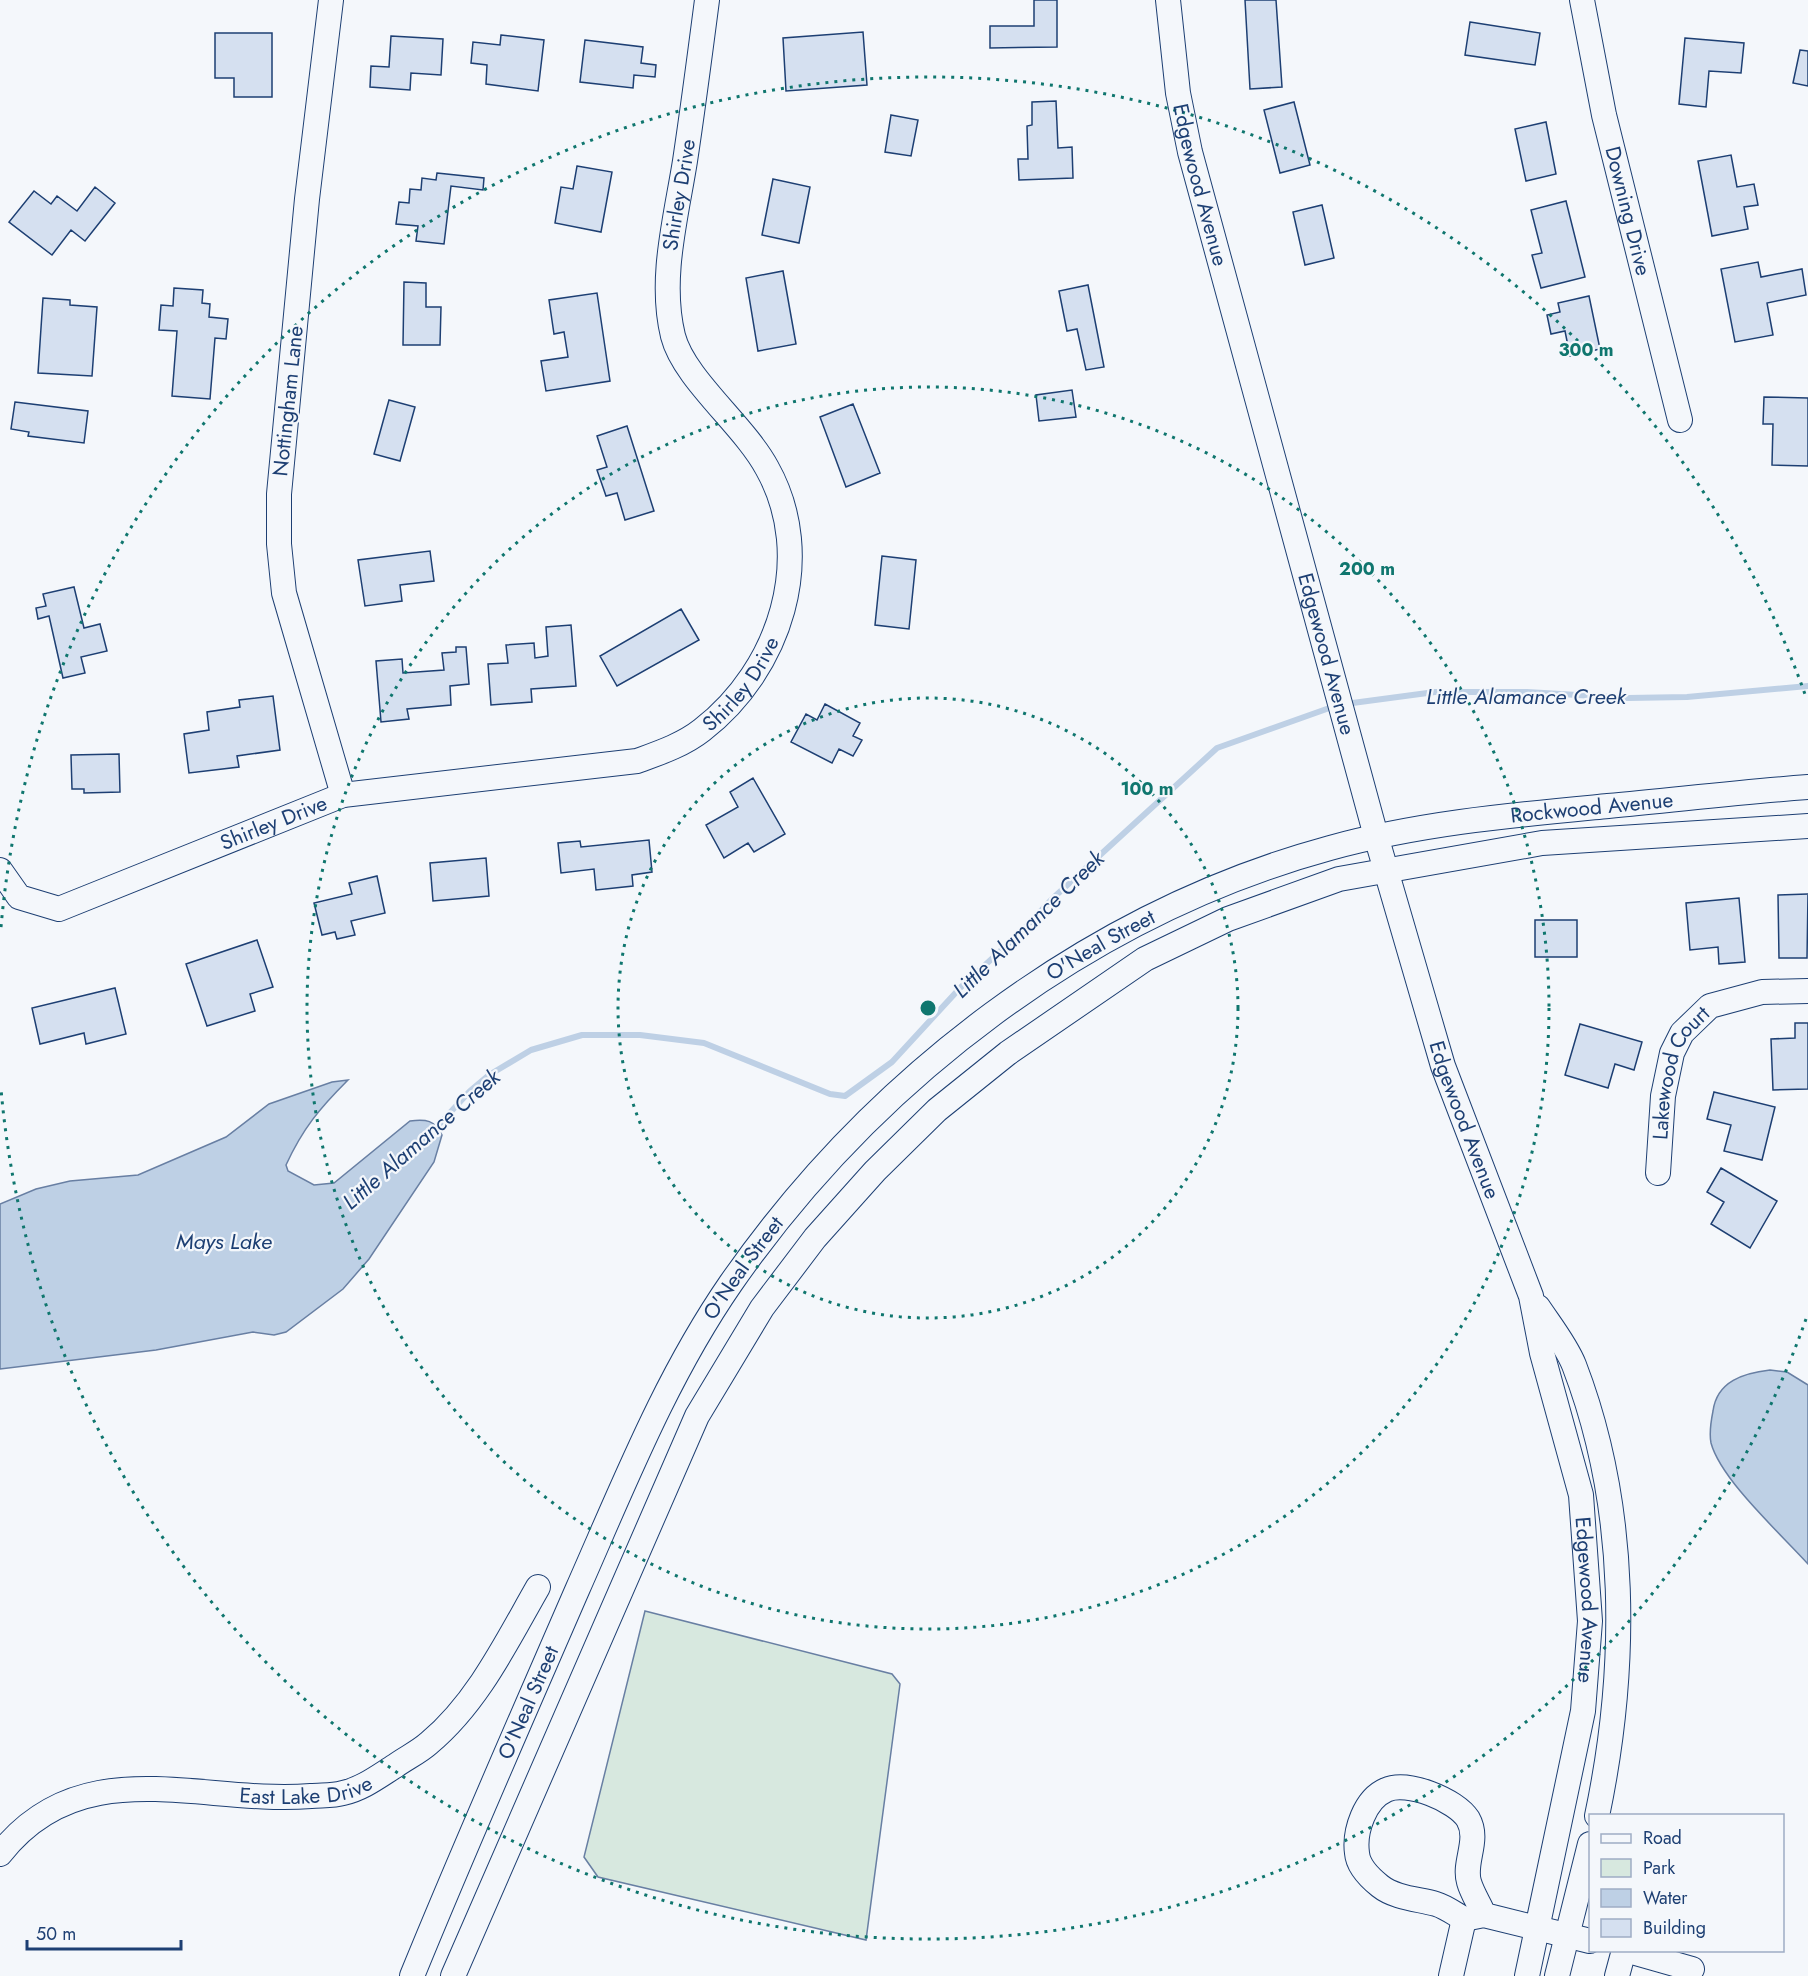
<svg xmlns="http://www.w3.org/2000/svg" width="1808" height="1976" font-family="Jost,sans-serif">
<rect width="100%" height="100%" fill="#f4f7fb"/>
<path fill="#d7e8df" stroke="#687fa3" stroke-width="1.5" d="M645 1611 892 1674 900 1684 866 1940 598 1877 584 1857Z"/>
<path fill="#bed0e5" stroke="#687fa3" stroke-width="1.5" d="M348 1080C320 1108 303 1128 286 1165L288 1171 314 1185 334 1183 410 1121C426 1119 435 1120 442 1135L434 1162 369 1259 343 1289 286 1332 274 1335 253 1332 156 1350 0 1369V1204L36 1189 70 1181 138 1175 226 1137 269 1104 332 1082Z
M1770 1370 1787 1372 1808 1385V1564C1781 1534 1721 1480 1711 1443 1709 1433 1711 1421 1713 1411 1717 1381 1744 1373 1770 1370Z"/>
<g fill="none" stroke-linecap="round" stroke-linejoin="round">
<path stroke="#bed0e5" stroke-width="6" d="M1345 704 1435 692H1527L1628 698 1687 697 1808 686
M433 1131 470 1091 489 1075 531 1050 582 1035H640L704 1043 830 1094 845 1096 892 1062 960 988 1021 932 1052 899 1217 748 1335 706"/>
</g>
<path fill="#d5e0f0" stroke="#1d3f73" stroke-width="1.5" d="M1034 0H1057V47L990 48V26H1034Z
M1245 0H1276L1282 87 1250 89Z
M1470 22 1540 33 1535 65 1465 55Z
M863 32 867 85 786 91 783 38Z
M215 33H272V97H234V78H215Z
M501 35 544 40 538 91 486 84 487 65 471 63 473 42 500 45Z
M391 36 443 39 441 75 411 73 410 90 370 87 371 66 389 67Z
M1685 38 1744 43 1741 73 1709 71 1706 107 1679 104Z
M585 40 643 47 641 63 656 65 655 77 634 75 633 88 580 82Z
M1800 50 1808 51V86L1793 83Z
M1056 101 1058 148 1072 147 1073 178 1019 180 1018 159H1028L1027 126 1032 125V102Z
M1294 102 1310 165 1280 173 1264 110Z
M891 115 918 120 911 156 885 152Z
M1546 122 1556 174 1526 181 1515 129Z
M1731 155 1737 187 1754 184 1758 205 1744 207 1748 229 1712 236 1698 161Z
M577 166 612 172 601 232 555 223 561 187 573 189Z
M437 173 484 178 483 190 451 186 444 244 416 241 418 226 396 224 399 202 409 203 410 189 421 190 422 178 436 180Z
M773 179 810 187 799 243 762 235Z
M95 187 115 203 85 241 71 230 52 255 9 222 34 191 51 204 57 196 77 211Z
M1566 201 1585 277 1541 288 1532 255 1542 253 1531 210Z
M1322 205 1334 258 1305 265 1293 212Z
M1758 262 1761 277 1802 269 1806 295 1767 303 1773 335 1735 342 1721 269Z
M783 271 796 344 758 351 746 278Z
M404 282 426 283V307H441L440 345H403Z
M1088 285 1104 367 1086 370 1077 329 1067 331 1059 291Z
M174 288 203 290 202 303 210 304 209 317 228 319 226 339 215 338 210 399 172 396 177 331 159 330 161 305 173 306Z
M597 293 610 381 546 391 541 361 568 357 564 332 554 334 549 300Z
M1589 296 1600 349 1570 356 1565 331 1551 334 1547 315 1560 312 1558 303Z
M43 298 70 300V305L97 307 92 376 38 373Z
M1072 390 1076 417 1039 421 1036 395Z
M1764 397 1808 398V466L1772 465 1773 424H1763Z
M389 400 415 407 400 461 374 454Z
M15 402 88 411 84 443 28 436 29 432 11 429Z
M853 404 880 473 846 487 820 417Z
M627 426 654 511 625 520 617 493 606 496 597 470 607 467 597 436Z
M430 551 434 581 400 585 402 601 365 606 358 560Z
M882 556 916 560 909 629 875 625Z
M74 587 84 628 100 624 107 651 81 657 85 673 63 678 49 616 38 619 36 608 46 606 43 594Z
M681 609 699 640 617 686 600 656Z
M571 625 576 686 531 689 532 702 491 705 488 664 508 663 506 645 534 643 535 658 548 656 546 627Z
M456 647H466L469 684 450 686 451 705 407 709 409 719 381 722 376 661 402 659 403 673 444 670 442 653 456 652Z
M273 696 280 750 237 756 239 767 189 773 184 734 209 730 207 712 240 707 239 700Z
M825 704 860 723 853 736 862 740 853 756 839 749 832 763 791 742 806 714 817 720Z
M119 754 120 792 84 793V789H72L71 755Z
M753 778 785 834 754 852 748 843 724 858 706 825 738 807 730 792Z
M649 840 652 872 632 875 633 886 596 890 594 869 561 873 558 843 580 841 581 847Z
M486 858 489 896 433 901 430 863Z
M377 876 385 913 351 921 355 935 337 939 335 932 322 935 314 903 352 894 349 883Z
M1808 894 1807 958H1779L1778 895Z
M1739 898 1745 962 1719 964 1718 947 1690 950 1686 903Z
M1535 920H1577V957H1535Z
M257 940 273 987 250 994 255 1011 207 1026 186 964Z
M115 988 126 1034 86 1044 84 1033 40 1044 32 1008Z
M1795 1023H1808V1089L1773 1090 1771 1039 1795 1038Z
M1580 1024 1642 1042 1634 1070 1615 1064 1608 1088 1565 1075Z
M1714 1092 1775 1107 1762 1160 1724 1151 1731 1125 1707 1119Z
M1721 1168 1777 1201 1750 1248 1711 1224 1724 1202 1707 1192Z"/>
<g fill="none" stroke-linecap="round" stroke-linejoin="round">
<defs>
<g id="minor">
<path d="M331 0 307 199 279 494V544L284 593 343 795"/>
<path id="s1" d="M1168 0 1178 93 1190 152 1376 836 1443 1066 1531 1296 1542 1353 1581 1495 1590 1621 1583 1711 1527 1976"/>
<path id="s2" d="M1582 0 1604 115 1680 420"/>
<path id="s3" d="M0 870 19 897 59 909 343 795 637 761C659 753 683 745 702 730 780 670 817 557 767 468 744 425 684 379 673 336 659 279 676 218 685 161 693 108 700 54 707 0"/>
<path id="s4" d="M1658 1173 1663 1096 1672 1053 1682 1033 1710 1006 1762 992 1808 991"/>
<path d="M1538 1307C1550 1325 1566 1345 1574 1365 1629 1508 1628 1668 1597 1816"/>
<path id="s5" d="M0 1854C82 1749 201 1805 311 1796 321 1795 333 1796 343 1793 362 1789 379 1776 395 1766 406 1758 419 1752 429 1743 478 1702 507 1641 538 1587"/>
<path d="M1484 1915C1480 1905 1472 1893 1469 1882 1463 1862 1480 1840 1468 1819 1456 1800 1407 1780 1386 1790 1365 1799 1354 1831 1357 1853 1358 1866 1370 1878 1380 1886 1395 1898 1418 1899 1436 1904 1446 1907 1455 1914 1464 1919L1484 1915 1590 1941"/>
<path d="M1625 1950 1692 1969"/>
<path id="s6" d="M412 1976C465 1846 522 1717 578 1588 624 1484 666 1377 731 1283 873 1079 1088 914 1330 848 1421 823 1514 815 1608 806 1674 800 1741 792 1808 787"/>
<path d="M453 1976 697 1416 762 1308 815 1238 875 1171 937 1110 1008 1053 1145 959 1228 919 1339 879 1542 843 1808 826"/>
<path d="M1451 1976 1464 1919"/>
<path d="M1557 1976 1590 1844"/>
<path d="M1617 1976 1624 1950"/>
</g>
</defs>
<use href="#minor" stroke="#1d3f73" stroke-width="26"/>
<use href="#minor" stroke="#f4f7fb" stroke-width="24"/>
</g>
<g fill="none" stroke="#0f766e" stroke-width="3" stroke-dasharray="3 6">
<circle cx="928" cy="1008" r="310"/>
<circle cx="928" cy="1008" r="621"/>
<path d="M1806 1319A931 931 0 0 1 1 1089M1 927A931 931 0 0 1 1806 697"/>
</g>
<g text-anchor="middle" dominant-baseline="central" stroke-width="4.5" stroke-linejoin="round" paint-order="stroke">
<g font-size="21" fill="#1d3f73" stroke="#f4f7fb">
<text stroke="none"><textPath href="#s1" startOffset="188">Edgewood Avenue</textPath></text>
<text stroke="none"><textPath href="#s3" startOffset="1348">Shirley Drive</textPath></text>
<text stroke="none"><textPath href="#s2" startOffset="216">Downing Drive</textPath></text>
<text transform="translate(288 401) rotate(-84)">Nottingham Lane</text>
<text stroke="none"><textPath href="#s1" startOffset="674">Edgewood Avenue</textPath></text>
<text stroke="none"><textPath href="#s3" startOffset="810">Shirley Drive</textPath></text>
<text stroke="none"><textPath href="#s6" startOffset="1784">Rockwood Avenue</textPath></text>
<text stroke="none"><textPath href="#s3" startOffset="306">Shirley Drive</textPath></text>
<text stroke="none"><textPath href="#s6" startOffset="1269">O'Neal Street</textPath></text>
<text stroke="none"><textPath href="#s4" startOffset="105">Lakewood Court</textPath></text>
<text stroke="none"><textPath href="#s1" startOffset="1160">Edgewood Avenue</textPath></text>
<text stroke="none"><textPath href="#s6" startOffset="783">O'Neal Street</textPath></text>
<text stroke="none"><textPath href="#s1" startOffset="1659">Edgewood Avenue</textPath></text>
<text stroke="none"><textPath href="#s6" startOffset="297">O'Neal Street</textPath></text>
<text stroke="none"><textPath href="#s5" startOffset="327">East Lake Drive</textPath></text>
</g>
<g font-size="22" font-style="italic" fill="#1d3f73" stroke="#f4f7fb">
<text x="1526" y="696">Little Alamance Creek</text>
<text transform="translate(1028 924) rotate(-44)">Little Alamance Creek</text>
<text transform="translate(421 1139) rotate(-41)">Little Alamance Creek</text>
<text x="224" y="1241">Mays Lake</text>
</g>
</g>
<circle cx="928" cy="1008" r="9" fill="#0f766e" stroke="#f4f7fb" stroke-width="3"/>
<g font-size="18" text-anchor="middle" font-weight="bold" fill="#0f766e" stroke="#f4f7fb" stroke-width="4.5" stroke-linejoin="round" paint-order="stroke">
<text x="1586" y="356">300 m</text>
<text x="1367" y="575">200 m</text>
<text x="1147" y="795">100 m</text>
</g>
<rect x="1589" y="1814" width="195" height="138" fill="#f4f7fb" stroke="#9eadc5" stroke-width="1.5"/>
<rect x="1601" y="1834" width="30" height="9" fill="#f4f7fb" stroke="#9eadc5" stroke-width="1.5"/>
<text x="1643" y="1844" font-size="18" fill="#1d3f73">Road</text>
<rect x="1601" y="1859" width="30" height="18" fill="#d7e8df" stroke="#9eadc5" stroke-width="1.5"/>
<text x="1643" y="1874" font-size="18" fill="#1d3f73">Park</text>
<rect x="1601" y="1889" width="30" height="18" fill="#bed0e5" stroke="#9eadc5" stroke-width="1.5"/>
<text x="1643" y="1904" font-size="18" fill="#1d3f73">Water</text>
<rect x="1601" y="1919" width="30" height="18" fill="#d5e0f0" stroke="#9eadc5" stroke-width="1.5"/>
<text x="1643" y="1934" font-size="18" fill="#1d3f73">Building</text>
<path d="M27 1940v9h154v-9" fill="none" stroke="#1d3f73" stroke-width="3"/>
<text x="36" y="1940" font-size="18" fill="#1d3f73" stroke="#f4f7fb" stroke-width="4.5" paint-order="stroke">50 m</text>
</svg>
